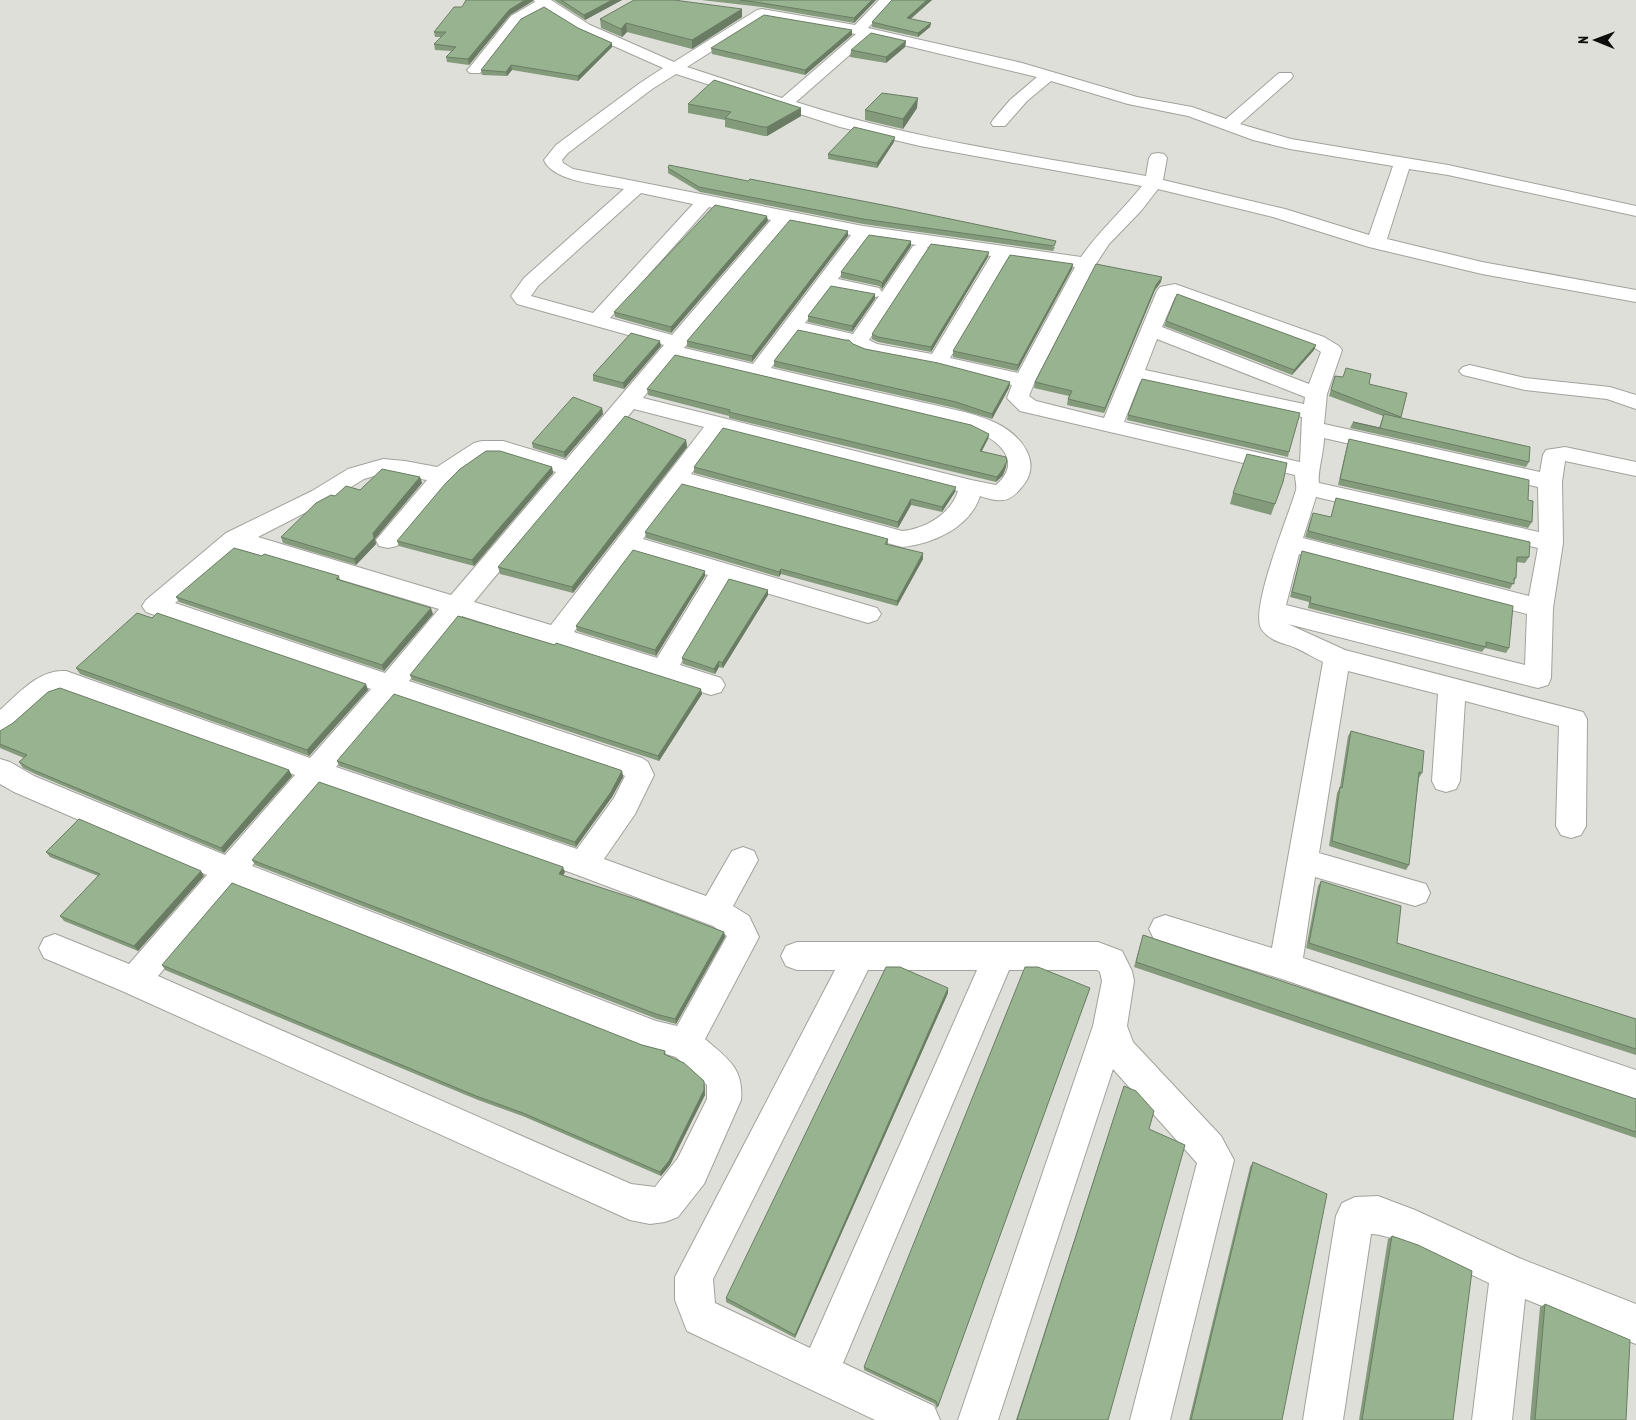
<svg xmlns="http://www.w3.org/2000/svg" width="1636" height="1420" font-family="'PT Sans Narrow',sans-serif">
<rect width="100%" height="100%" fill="#dfdfda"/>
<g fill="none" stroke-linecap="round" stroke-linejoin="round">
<defs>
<path id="minor" d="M534 0H551L590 25 674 62 757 10 762 9 855 25 879 0H894L868 28 1022 63 1137 97 1192 107 1226 119 1279 73H1291L1293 76 1291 79 1240 124 1291 139 1448 165 1636 206V216L1448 175 1409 169 1387 239 1482 262 1636 290V302L1482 274 1369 247 1273 217 1158 189 1141 211 1109 244 1096 264 1035 381 1029 396 1036 401 1104 418 1157 291 1160 287 1175 284 1324 337 1339 346 1342 350 1327 394 1324 424 1540 472 1543 455 1546 450 1565 447 1636 462V476L1565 461 1562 482 1563 543 1553 608 1551 678 1548 685 1538 688 1288 624 1345 650 1583 712 1587 719 1586 826 1581 835 1571 838 1561 835 1556 826 1559 726 1465 701 1460 781 1456 789 1446 792 1436 789 1432 781 1438 694 1348 671 1319 853 1426 884 1430 893 1426 902 1415 906 1315 877 1303 958 1636 1070V1102L1285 980 1154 939 1149 929 1154 919 1165 915 1272 948 1323 662C1314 658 1305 652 1296 648 1284 643 1271 642 1262 630 1248 612 1289 515 1296 490 1297 485 1295 480 1295 475L1020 411 1007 398 1012 385 938 367 865 353 854 348 850 343 845 344 797 333 771 368C818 379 865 390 912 400 940 407 970 411 996 423 1021 435 1044 463 1021 488 1016 494 1010 500 1002 500 995 501 986 498 980 496 970 528 932 544 902 547L682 487 643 539 877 608 881 614 877 620 868 623 729 582 680 665 721 678 725 685 721 692 711 695 462 616 409 681 642 758 648 762 654 775 635 814 604 859 706 896 732 851 743 847 754 851 758 860 733 906 749 916 759 937 705 1039C727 1058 744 1068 741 1100L704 1184 678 1217 665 1222 650 1224 630 1220 122 991 44 958 39 948 44 938 55 934 129 964 207 875 14 792 0 784V759L10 762 34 776 225 855 295 775 64 691C49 689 19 730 0 737V710C19 693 39 669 66 671L310 758 371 689 146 612 142 606 146 600 226 533 312 491 348 469 383 459 405 461 437 467 474 443 482 441H503L566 460 664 345 517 304 511 296 524 278 624 189C602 185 553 182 544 160L556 145 640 83 663 68 580 31 545 9 521 22 480 73H470L467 70 470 67 511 16 535 2ZM764 18 856 34 782 98 687 67ZM870 37 1037 77 1010 100 993 120 991 123 993 126H1005L1027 101 1051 81 1128 104 1188 116 1253 140 1290 149 1393 166 1369 235 1285 209 1163 180 1167 158 1164 154 1158 153 1152 154 1149 158 1146 176C1029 155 910 139 796 102ZM676 74 840 127 920 146 1142 186C1122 211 1099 231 1081 257L863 226 573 169 563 163 562 160 568 153 652 89ZM641 193 693 204 593 313 531 296 538 286ZM709 207 771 220 672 335 610 318ZM789 223 851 235 753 364 684 348 780 232ZM868 238 917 245 913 246 882 292 879 288 838 279ZM927 247 991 256 932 354 877 344 869 340 929 250ZM1008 258 1075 267 1018 373 950 358ZM830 289 872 298 879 296 853 334 805 323ZM1175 297 1310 345 1321 352 1309 384 1162 327ZM1157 339 1305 397 1304 404 1145 370ZM675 358 971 429C996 438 1025 460 996 485L971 480 643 398ZM1140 382 1302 417 1300 462 1124 422ZM634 409 704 427 551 625 474 602ZM723 431 958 491C951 514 925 529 902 531L691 474ZM1324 438 1538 487 1539 532 1319 483C1317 473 1324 452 1324 438ZM487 455H502L556 472 451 595 258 537 328 501 364 479 384 473 427 480 376 540 379 546 388 548 397 546 455 476ZM1316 497 1538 548 1529 596 1303 538ZM239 549 439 609 385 673 175 603ZM633 553 708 575 657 658 574 632ZM1299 554 1527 614 1525 665 1286 605ZM395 697 622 774 625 776 614 798 577 849 336 767ZM321 785 572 873 713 926 727 936 677 1026 656 1021 252 866ZM235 886 644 1048 676 1057 707 1085V1099L678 1158 655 1187 631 1184 158 976Z
M1470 365 1525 378 1610 387 1636 395V409L1607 399 1525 390 1463 375 1459 371 1463 367Z
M797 942H1098L1122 951 1132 971 1134 981 1127 1026 1133 1042 1221 1136 1234 1160 1170 1420H1130L1197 1163 1113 1069 998 1420H958L1093 1026 1102 981 1100 972 1097 970H1009L843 1363 934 1406 940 1420H875L687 1331 675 1300V1277L835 970H797L786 966 781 956 786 946ZM868 970H977L810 1348 715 1303 713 1279Z
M1378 1196 1415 1210 1519 1258 1636 1304V1344L1525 1299 1512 1420H1472L1489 1283C1464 1272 1394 1233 1371 1234L1343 1420H1303L1336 1216 1342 1203 1355 1197Z"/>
</defs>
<use href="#minor" stroke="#a2a29d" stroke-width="2"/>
<use href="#minor" fill="#fff" fill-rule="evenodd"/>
</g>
<path fill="#839a7b" d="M554 0H622L585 20Z
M701 0H876L854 23 762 7Z
M892 0H932L911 19 931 23 930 27 918 37 872 27V22Z
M533 1 510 15 469 65 447 62 446 57 451 51 435 50 434 44 441 37H435L434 32 462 7Z
M742 9V17L692 49 627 32 622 37 601 28 600 19Z
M578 28 612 43V47L578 81 512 70 507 76 482 75 481 70Z
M852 30V35L805 75 712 54 711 48Z
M906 41 905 47 886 63 850 57 851 50Z
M688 104 801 116 767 136H764L725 127V120L688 113Z
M917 108 903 129 865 120V110Z
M894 142 877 168 828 159V154Z
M668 168 888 206 1055 247 1053 251 863 224 700 192 668 173Z
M768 221 671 333 615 317 614 312Z
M848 236 752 362 687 347V341Z
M911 241V246L882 289 879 286 841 278V272Z
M988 257 931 352 878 342 872 339V334Z
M1073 264 1072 269 1017 371 953 357V351Z
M1161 282 1155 290 1104 413 1067 405 1068 399 1069 396 1034 388 1035 382Z
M875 294V299L852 332 808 322V316Z
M1166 321 1316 345 1314 350 1292 375 1164 326Z
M626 339 661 346 624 389 593 381V375Z
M853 344 865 349 1010 382 1009 388 992 419 955 408 774 367V361Z
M1335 376 1407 393 1401 418 1529 462 1526 467 1350 428 1353 422 1379 428 1383 416 1329 396Z
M647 389 989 434 988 439 982 451 1006 467 1003 475 996 482 729 418V416L648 395Z
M602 408 603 414 565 458 533 448 532 443Z
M1128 415 1289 452 1288 457 1127 420Z
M1349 439 1528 500 1532 522 1528 528 1338 485 1347 445Z
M686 440 687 447 573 593 500 574 498 567Z
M552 467 553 473 474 566 399 546 397 541Z
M694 467 955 492 942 512 911 505 898 528 694 473Z
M420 477 422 483 375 539 376 544 356 565 283 543 281 537 360 490Z
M1283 482 1271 515 1230 504 1233 493Z
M1336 498 1529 557 1525 563 1516 562V578L1510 589 1305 537 1311 518 1331 517Z
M645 532 888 539V545L923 559 897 606 781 574 779 577 646 538Z
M1302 551 1509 648 1506 653 1485 648 1482 652 1308 608 1309 602 1290 597Z
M262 556 339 576 340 580 433 614 384 671 179 602 176 597Z
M705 576 656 656 577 631 576 626Z
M768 590V595L723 668 719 667 715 674 683 664 682 658Z
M152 618 368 690 309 756 80 674 76 668Z
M410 675 702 694 659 761 412 680Z
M0 731 289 770 292 776 224 853 35 774 23 768 19 762 24 758 0 748Z
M1351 731 1422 773 1419 778 1409 865 1406 870 1329 846 1337 793 1340 787 1348 736Z
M337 761 622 771 623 777 612 797 576 847 339 766Z
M46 852 204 876 138 951 64 921 60 916 98 876 50 857Z
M252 860 565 872 563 875 724 932 725 937 676 1024 657 1019 255 865Z
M1321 881 1397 943 1636 1019V1055L1306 948 1318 886Z
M1143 935 1636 1099V1138L1134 967Z
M162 965 642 1045 665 1051 666 1055 705 1086V1095L670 1165 661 1176 525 1117 478 1100 165 970Z
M1090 988 937 1409 935 1404 864 1370V1367Z
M948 993 795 1338 726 1302V1298Z
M1124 1086 1149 1129 1108 1420H1016Z
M1253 1162 1282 1420H1189L1250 1167Z
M1392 1236 1453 1420H1359L1388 1239Z
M1545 1304 1626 1420H1530L1540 1307Z"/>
<path fill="#6a7d64" d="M525 0H533V1L510 15 469 65 468 59 509 10Z
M612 0H622L585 20 584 15Z
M872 0H876L854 23V18Z
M927 0H932L906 22 907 18Z
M742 9V17L692 49V40Z
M626 23 627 32 622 37 621 29Z
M931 23 930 27 918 37V33Z
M852 30V35L805 75V70Z
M906 41 905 47 886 63V57Z
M612 43V47L578 81V76Z
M511 65 512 70 507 76 506 72Z
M918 98 917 108 903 129V119Z
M801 108V116L767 136V127Z
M895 137 894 142 877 168V163Z
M767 216 768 221 671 333V327Z
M848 231V236L752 362V356Z
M911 241V246L882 289V283Z
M989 252 988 257 931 352V347Z
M1073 264 1072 269 1017 371 1018 365Z
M1162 277 1161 282 1155 290 1104 413 1105 408 1156 285Z
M875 294V299L852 332V326Z
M660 341 661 346 624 389 623 383Z
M1316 345 1314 350 1292 375 1294 370Z
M1010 382 1009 388 992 419V414Z
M602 408 603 414 565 458 564 452Z
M989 434 988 439 979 456 980 451Z
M686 440 687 447 573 593 572 587Z
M1007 461 1006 467 1003 475 996 482 997 477Z
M552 467 553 473 474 566 472 560Z
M420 477 422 483 375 539 376 544 356 565 354 559 373 533Z
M956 487 955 492 942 512V507Z
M911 499V505L898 528V522Z
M923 553V559L897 606V601Z
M781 569V574L779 577V572Z
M705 571V576L656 656 655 650Z
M768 590V595L723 668 722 663Z
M431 608 433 614 384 671 382 665Z
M719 661V667L715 674 714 669Z
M366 684 368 690 309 756 307 750Z
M701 689 702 694 659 761 658 756Z
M289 770 292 776 224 853 221 848Z
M622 771 623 777 612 797 576 847 575 842Z
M563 867 565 872 561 879 559 874Z
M201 871 204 876 138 951 134 946Z
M724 932 725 937 676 1024 675 1019Z
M948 988V993L795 1338V1335Z
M704 1081 705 1095 670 1165 661 1176 660 1172Z"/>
<path fill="#98b38f" stroke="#6a7d64" d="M466 0H525L509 10 468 59 446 57 456 47 434 44 446 32H434L454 7H462Z
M561 0H612L584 15Z
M634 0H674L742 9 692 40 626 23 621 29 600 19Z
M740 0H872L854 18 762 3Z
M892 0H927L907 18 931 23 918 33 872 22Z
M544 7 578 28 612 43 578 76 511 65 506 72 481 70 521 19Z
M764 15 852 30 805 70 711 48Z
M871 33 906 41 886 57 851 50Z
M714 80 801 108 767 127H763L725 118 731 112 688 104Z
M882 93 918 98 903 119 865 110Z
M854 127 895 137 877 163 828 154Z
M669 165 748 181 750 179 888 206 1056 241 1054 246 863 219 699 187 668 168Z
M715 205 767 216 671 327 614 312Z
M790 220 848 231 752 356 687 341Z
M869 235 911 241 882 283 880 281 841 272Z
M931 244 989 252 931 347 878 337 872 334Z
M1010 255 1073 264 1018 365 953 351Z
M1096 264 1162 277 1156 285 1105 408 1068 399 1072 391 1035 382Z
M831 286 875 294 852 326 808 316Z
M1177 294 1316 345 1294 370 1166 321Z
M798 330 845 340H849L853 344 865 349 938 363 1010 382 992 414 956 402 774 361Z
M631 333 660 341 623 383 593 375Z
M675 355 971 425 989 434 980 451 1006 457 1007 461 1003 469 997 477 729 412 730 410 647 389Z
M1346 368 1371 374 1369 384 1407 393 1401 417 1331 390 1335 376 1343 377Z
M1142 379 1300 413 1289 452 1128 415Z
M573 397 602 408 564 452 532 443Z
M1384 414 1530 447 1529 462 1353 422 1380 428Z
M625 416 686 440 572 587 498 567Z
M723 428 956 487 942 507 911 499 898 522 694 467Z
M1349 439 1529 480 1528 500 1533 501 1532 522 1340 479Z
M486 451H500L552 467 472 560 397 541 445 484 460 469Z
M1247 454 1287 463 1283 482 1275 504 1233 493Z
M382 469 420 477 373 533 374 538 354 559 281 537 316 503 331 495 335 496 346 486 360 490Z
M682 484 888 539 885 544 923 553 897 601 781 569 779 572 645 532Z
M1336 498 1530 542 1529 557H1517L1516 578H1514V584L1308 531 1313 513 1331 517Z
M234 548 262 556 264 554 339 576 336 579 431 608 382 665 176 597Z
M633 550 705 571 655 650 576 626Z
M1302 551 1513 606 1509 648 1486 642V647L1310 603 1311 597 1292 592Z
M729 579 768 590 722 663 719 661 714 669 682 658Z
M137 613 152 618 157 613 366 684 307 750 76 668Z
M458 616 555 645 556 643 701 689 658 756 410 675Z
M60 688 289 770 221 848 31 769 19 762 27 755 0 744V731L13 723 48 692Z
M394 694 620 770 622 771 611 792 575 842 337 761Z
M1351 731 1424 751 1422 773 1419 772 1409 865 1332 841 1340 787 1342 788Z
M319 782 563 867 559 874 645 902 724 932 675 1019 656 1014 252 860Z
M79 819 201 871 134 946 60 916 100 874 46 852Z
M1321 881 1401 906 1397 943 1636 1019V1049L1309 943Z
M232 883 642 1045 665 1051 664 1054 684 1063 704 1081V1090L669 1161 660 1172 523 1113 476 1096 162 965Z
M1143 935 1636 1099V1132L1136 962Z
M886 967H900L948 988 795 1335 726 1298Z
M1025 967H1038L1090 988 938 1406 936 1401 864 1367Z
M1124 1086 1136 1091 1154 1111 1149 1129 1185 1145 1108 1420H1017Z
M1253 1162 1327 1194 1282 1420H1191Z
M1392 1236 1418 1245 1472 1271 1453 1420H1362Z
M1545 1304 1630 1340 1626 1420H1535Z"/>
<g transform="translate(1596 40) rotate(271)" stroke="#dfdfda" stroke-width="4" paint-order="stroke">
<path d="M0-4L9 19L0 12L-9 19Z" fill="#0d0d0b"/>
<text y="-8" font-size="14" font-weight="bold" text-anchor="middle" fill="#0d0d0b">N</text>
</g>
</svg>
